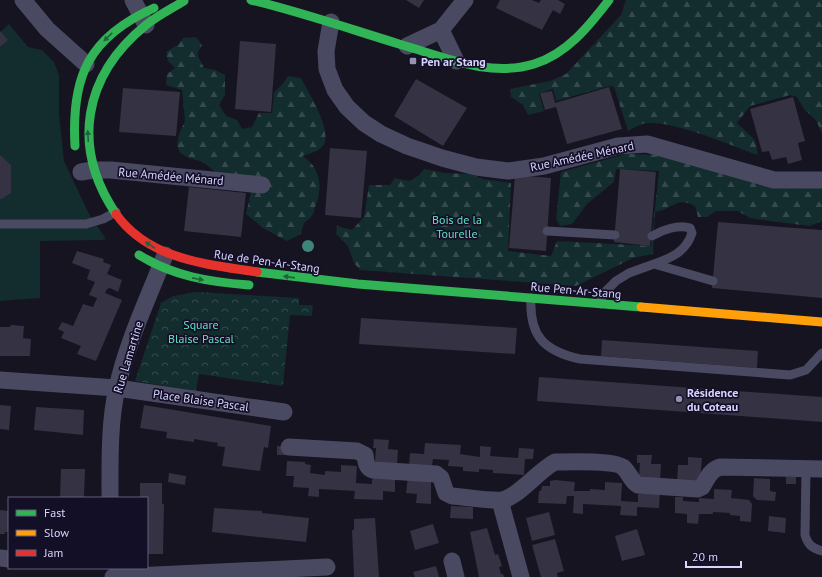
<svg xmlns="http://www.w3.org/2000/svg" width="822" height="577" font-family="'PT Sans',sans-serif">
<defs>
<pattern id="forest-firs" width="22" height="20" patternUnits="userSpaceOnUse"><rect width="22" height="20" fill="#132c2d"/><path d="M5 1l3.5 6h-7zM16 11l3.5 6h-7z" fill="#354a4c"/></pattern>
<pattern id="park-crowns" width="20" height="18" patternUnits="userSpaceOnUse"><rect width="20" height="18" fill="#132c2d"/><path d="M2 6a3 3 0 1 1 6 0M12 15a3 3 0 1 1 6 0" fill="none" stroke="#354a4c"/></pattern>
</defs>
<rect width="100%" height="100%" fill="#161421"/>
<path fill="url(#forest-firs)" d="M626 0H822V134L816 120 804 109 797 97 790 95 750 106 737 123 755 140 758 155C732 146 667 117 642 124 637 126 632 129 628 131L614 87 609 86 556 101 553 89 539 93 544 111 528 115 523 105 511 97 510 89 550 81 566 74 621 15Z
M196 37 202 45 197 54 204 68 215 70 225 75V95L219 105 226 116 237 120 242 129 252 127 259 113H272L274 92 282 85 288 76 301 78C308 92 335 133 322 147 317 152 308 154 302 156 320 166 323 186 316 205 314 207 315 211 313 214 308 223 304 217 301 234L287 241 263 228 246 214 251 192 220 176 203 162 189 158 180 153 177 145 179 134 185 121 182 90 166 85 167 74 175 68 168 61 166 52 179 44 183 38Z
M626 154 665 155 822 187V221L810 226 770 221 750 218 738 211H716L707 217H698L695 206C676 196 673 209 655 212L653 254 633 258 576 286 360 270 354 263 348 246 336 234 337 226 352 230 364 217 369 185H390L395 178 410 181 419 175 424 169 445 173 469 174 483 179 511 183 508 251 551 256 557 241 651 246 659 171 616 169 614 182 587 204 572 224 560 226 556 219 561 172Z"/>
<path fill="url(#park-crowns)" d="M196 292 299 298V305H313L312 316 290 315 283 386 199 374 196 391 135 381 161 303 173 296Z"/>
<path fill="#132c2d" d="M9 24 28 47 42 50 54 62 59 75V114L64 161 89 214 106 239 102 240 40 241V298L0 301V32Z"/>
<path fill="#343243" d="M406 0H424L419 8Z
M500 0H532L539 3 541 0H558L565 4 560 14 553 10 542 30 496 8Z
M0 31 8 40 0 47Z
M240 41 276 44 271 112 235 109Z
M416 79 467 108 443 146 394 116Z
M609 87 622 129 567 144 556 107 545 110 540 93 552 91 555 103Z
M123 88 180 92 176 136 119 132Z
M793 97 805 141 798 143 802 160 788 164 786 157 772 160 769 151 762 152 750 109Z
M330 148 367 151 361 218 325 215Z
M0 155 11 165V193L2 199H0Z
M620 169 656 172 650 246 614 242Z
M515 175 551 178 546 251 509 248Z
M189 187 246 193 241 237 184 231Z
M718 222 822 230V298L712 288Z
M77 251 104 259 103 262 111 265 107 274 122 280 118 292 110 288 107 289 105 293 122 300 96 361 77 354 81 346 61 338 64 332 58 329 62 322 73 326 83 304 93 307 97 298 89 295 95 282 87 279 90 270 72 263Z
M361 318 517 328 515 354 359 344Z
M11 325 24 326 23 338 31 339 30 356H0V327H10Z
M602 340 758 351 757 368 601 356Z
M539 377 822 397V422L537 401Z
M0 405 11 406 9 430 0 429Z
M144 405 271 426 268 448 264 447 260 471 222 466 225 447 217 446 218 443 194 439V442L166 438 167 432 140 428Z
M36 407 84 410 83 435 34 430Z
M374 439 389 440 388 449 398 450 397 466 378 465 375 461 376 448H373Z
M425 443 461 445 460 454 480 457V446L491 447 490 456 518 458 519 448 534 449 533 459H525L524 475 493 473V470L479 469V472L463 471V467L448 466 449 460 433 459 432 466 409 465 410 453 424 454Z
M277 446 286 447V455H277Z
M637 455H652L651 464H661L660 481 639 476 640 463H637Z
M688 457 702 458 700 483 677 482 678 465H688Z
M287 461 305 462V464L311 465 310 473 325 475V471L341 472V465L357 466 356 483 372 484V480L376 476 395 478V492L383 491V500L354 499 355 491 319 489V497L308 496 309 488 293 487 294 476H286Z
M61 469H85L84 498H60Z
M169 473 186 476 185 485 168 482Z
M408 476 431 480V504L416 503 417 494 406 493Z
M786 477H796V484H786Z
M754 478 770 479V491L776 492 775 501 757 500 753 496Z
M555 480 575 482 574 491H590V489L605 490V482L622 483 621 501 638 502V494L660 491 659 508 637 507V516L620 515 621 506 583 504V514L573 513 574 496H567L566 504 538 503 539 491H541L542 486H550V481Z
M140 483H162V504H164L163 554H147V498H140Z
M714 489 732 490 731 498 749 500 752 504 751 522 740 521V516L730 515V513L713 512V514H699L698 524 687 523V514L675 513V497H683V501L699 502V498L714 499Z
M451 506 473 507V519L450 518Z
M214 508 262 511V513L309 518 306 542 212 532Z
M0 510 9 511V532H5V534H0Z
M549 512 555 535 532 541 526 518Z
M769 516 786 518 785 533 768 531Z
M375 518 379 577H354L352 530H354V519Z
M433 524 439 543 415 550 410 531Z
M487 528 495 555 498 554 502 566 499 567 501 574H503L504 577H479L470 532Z
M637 529 645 555 622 561 615 536Z
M555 539 564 571 557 573 558 577H541L532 545Z
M436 566 439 577H415L413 572Z"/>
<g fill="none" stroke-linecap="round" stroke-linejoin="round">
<path stroke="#4a4962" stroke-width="9" d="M0 224H86L103 219 116 212
M547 231 615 235
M652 236C662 230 679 224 690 228L692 233C686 252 671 258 654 264
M531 298C529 336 544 351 580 359L790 375 806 370 822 353
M601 304 602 295 616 281 629 273 654 264 713 281
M806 469 805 535C808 545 812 548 822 551"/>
<path stroke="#4a4962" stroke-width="17" d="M23 0 47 29 86 64
M133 0 146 25
M331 22 326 51 327 69 335 90 347 107 364 123 381 134 407 146 442 158 476 167 508 171 544 166 618 146 647 144 774 180H822
M441 30 456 61
M407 46 441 30 465 0
M81 172 93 170H111L262 185
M0 380 117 388 284 412
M289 447 357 451 365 455C366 462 366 468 373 470L436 474 441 478 446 493 452 496C467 497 488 501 502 500 517 498 539 470 555 462 568 462 616 460 624 468 630 474 631 481 638 485L698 489 702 487C708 478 709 471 720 467L822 469
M110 498C110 462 109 423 117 388 127 342 148 299 165 255
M503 500 502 508 521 577
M0 558 9 559
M452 561 456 577
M113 577 327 567"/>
<path stroke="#30b455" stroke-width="9" d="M251 0C301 12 350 29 399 44 442 56 489 78 534 64 567 54 589 26 609 0
M75 146C71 76 89 37 154 8
M116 214C71 147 83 76 146 25 157 16 171 9 184 1
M139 255C173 276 209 282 249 285
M257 272 358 284 641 307"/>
<path stroke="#ff9f0a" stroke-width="9" d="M641 307 822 322"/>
<path stroke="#e5322d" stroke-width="9" d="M116 214C149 260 206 264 257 272"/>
</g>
<circle fill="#3e8478" cx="308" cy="246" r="6"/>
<defs><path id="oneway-solid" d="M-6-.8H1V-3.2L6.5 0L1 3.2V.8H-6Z"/></defs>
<g fill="#22623e">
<use href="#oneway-solid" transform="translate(108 37) rotate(136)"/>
<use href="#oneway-solid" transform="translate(88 136) rotate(-93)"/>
<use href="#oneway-solid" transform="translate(150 245) rotate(-147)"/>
<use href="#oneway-solid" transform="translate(289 277) rotate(-172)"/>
<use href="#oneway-solid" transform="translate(198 279) rotate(11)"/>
</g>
<g fill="#9591b1" stroke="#130f26" stroke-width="1.5">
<rect x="409" y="57" width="8" height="8" rx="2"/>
<circle cx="679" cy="399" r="4"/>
</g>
<g text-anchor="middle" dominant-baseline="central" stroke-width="3.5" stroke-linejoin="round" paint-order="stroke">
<g font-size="12" font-weight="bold" fill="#d9d4ff" stroke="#130f26" text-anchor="start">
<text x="421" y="61">Pen ar Stang</text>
<text x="687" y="392">Résidence<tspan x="687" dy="14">du Coteau</tspan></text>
</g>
<g font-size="12" fill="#d9d4ff" stroke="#130f26">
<text transform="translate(582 156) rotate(-12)">Rue Amédée Ménard</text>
<text transform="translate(171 176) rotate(5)">Rue Amédée Ménard</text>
<text transform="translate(267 261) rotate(8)">Rue de Pen-Ar-Stang</text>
<text transform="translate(576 290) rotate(5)">Rue Pen-Ar-Stang</text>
<text transform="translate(128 357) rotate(-73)">Rue Lamartine</text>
<text transform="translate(201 400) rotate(8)">Place Blaise Pascal</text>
</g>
<g font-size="12" fill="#5fe0c0" stroke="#130f26">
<text x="457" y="219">Bois de la<tspan x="457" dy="14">Tourelle</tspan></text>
<text x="201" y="324">Square<tspan x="201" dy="14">Blaise Pascal</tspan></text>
</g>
</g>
<rect x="8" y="497" width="140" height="72" fill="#130f26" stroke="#625e7d"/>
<rect x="16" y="510" width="20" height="6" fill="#30b455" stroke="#625e7d"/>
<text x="44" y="517" font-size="12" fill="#d9d4ff">Fast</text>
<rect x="16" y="530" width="20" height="6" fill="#ff9f0a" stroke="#625e7d"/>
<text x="44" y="537" font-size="12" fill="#d9d4ff">Slow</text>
<rect x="16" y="550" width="20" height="6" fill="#e5322d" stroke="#625e7d"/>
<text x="44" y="557" font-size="12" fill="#d9d4ff">Jam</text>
<path d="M686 561v6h55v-6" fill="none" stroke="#d9d4ff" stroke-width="2"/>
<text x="692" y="561" font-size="12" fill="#d9d4ff" stroke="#130f26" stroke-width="3" paint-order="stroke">20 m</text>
</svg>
